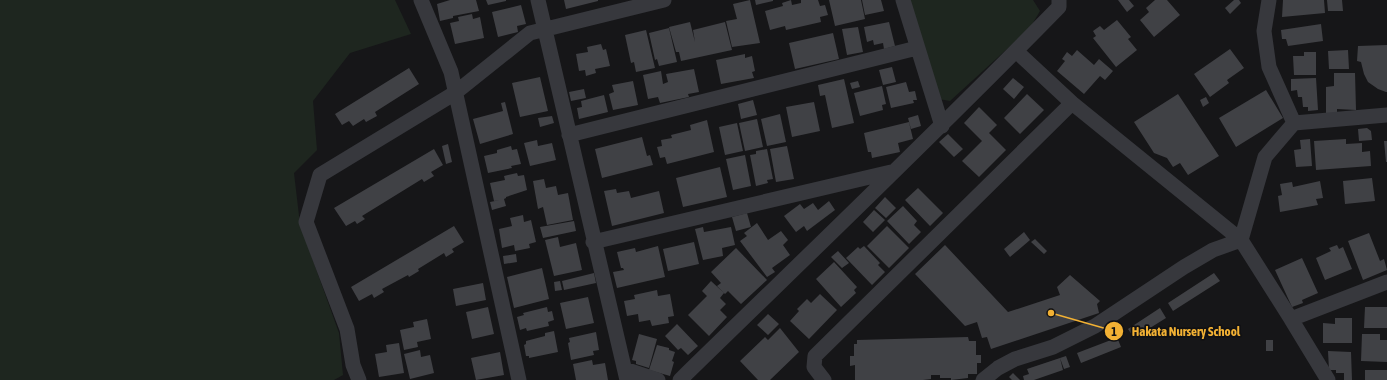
<svg xmlns="http://www.w3.org/2000/svg" width="1387" height="380" font-family="'Asap Condensed',sans-serif">
<rect width="100%" height="100%" fill="#161618"/>
<path fill="#1e261f" d="M0 0H395L411 34 350 53 313 101 317 150 294 173 300 224 339 333 343 375 334 380H0Z
M910 0H1033L1040 11 1030 28 950 101 939 99Z"/>
<path fill="#404145" d="M450 0H476L479 11 453 16V18L440 21 437 4Z
M486 0H506V1L488 5Z
M564 0H598V1L566 9Z
M750 0 760 43 732 47 726 21 737 19 733 4Z
M755 0H773V1L756 5Z
M791 0 792 5 801 3V0H818L820 6 825 5 828 15 820 17 821 22 786 30 785 26 770 30 765 11 783 6 782 3Z
M829 0H861L865 19 835 26Z
M862 0H881L884 11 865 15Z
M1118 0H1129L1134 6 1127 12Z
M1155 0H1167L1180 15 1154 37 1140 20 1149 12 1146 8Z
M1234 0H1239L1241 3 1230 14 1225 8Z
M1283 0H1324L1325 13 1282 17Z
M1327 0H1342L1343 11H1328Z
M521 5 526 24 517 26 518 32 498 37 492 12Z
M472 14 473 19 480 17 484 38 455 44 450 23 459 21 458 17Z
M1117 20 1131 37 1128 39 1137 50 1116 67 1093 38 1096 36 1093 31 1100 26 1104 30Z
M690 22 695 42 693 30 725 22 732 50 681 61 679 52H676L669 27Z
M889 22 895 46 884 49 883 43 874 45 873 40 867 42 864 27Z
M1321 24 1323 41 1288 46 1286 39H1282L1281 30Z
M858 27 863 52 847 55 842 29Z
M669 28 677 62 659 66 657 59 655 60 649 33Z
M646 30 655 68 636 72 634 62 631 63 625 35Z
M833 33 839 59 795 69 789 43Z
M601 44 603 50 606 49 610 66 595 69 596 73 586 76 585 70 579 71 576 54 588 52 587 47Z
M1387 45V92H1386L1378 89 1368 82 1364 74 1361 62 1357 61 1358 46Z
M1230 49 1244 68 1227 80 1229 83 1210 97 1194 74Z
M1077 50 1094 65 1099 59 1113 71 1105 80 1100 76 1084 94 1057 71 1065 61 1062 59 1067 52 1072 56Z
M1348 50 1349 69H1329L1328 51Z
M1304 52H1316V75H1294L1293 56H1304Z
M745 54V58L752 56 755 71 752 72 754 78 721 84 716 60Z
M892 67 896 82 883 85 879 70Z
M409 68 419 84 375 112 377 116 366 122 364 119 353 126 349 121 342 125 335 114Z
M694 69 699 92 688 94 689 97 660 103 658 97 648 99 643 75 661 71 663 84 668 82 666 74Z
M1334 73H1355L1356 110 1337 109V113H1326V87L1334 86Z
M540 77 548 111 520 117 512 83Z
M1013 78 1024 87 1014 99 1003 89Z
M1316 78 1318 110 1308 111V107H1303L1302 97H1298L1297 90 1291 91V79Z
M844 79 854 123 832 128 825 95 820 96 818 85Z
M633 81 638 105 613 110 609 94 614 92 612 85Z
M858 81 860 87 852 89 850 83Z
M906 82 909 92 915 91 917 100H913L914 103 891 108 886 87Z
M882 86 886 104 882 105 883 110 860 116 854 93Z
M584 89 586 98 571 101 569 92Z
M1266 90 1283 118 1236 147 1219 118Z
M1027 94 1044 110 1020 134 1004 118Z
M1178 94 1219 156 1188 175 1180 163 1173 167 1167 158 1154 153 1134 122Z
M604 95 608 112 579 119 577 108 582 107 581 101Z
M1206 97 1209 103 1203 107 1200 100Z
M753 100 757 115 741 119 738 104Z
M505 102 513 134 480 144 473 119 503 111 501 103Z
M814 102 820 131 792 137 786 107Z
M979 107 997 125 989 133 1006 150 979 177 962 161 982 141 964 123Z
M780 114 786 142 767 146 761 119Z
M918 115 921 126 911 129 908 118Z
M552 116 554 123 540 127 538 118Z
M757 119 763 147 745 151 739 123Z
M707 120 714 152 667 164 665 157 660 158 657 147 662 146 661 140 672 138 671 135 691 130 690 125Z
M909 122 913 139 898 143 900 152 872 158 871 152H868L864 133Z
M737 123 743 151 725 155 719 127Z
M1367 128 1371 131 1372 140 1359 141 1358 129Z
M948 134 963 149 954 157 939 142Z
M642 137 647 156 650 155 653 165 602 178 595 149Z
M1310 139 1312 166 1296 167 1294 150 1301 149 1300 140Z
M1346 139V144L1362 143V152L1370 151 1371 166 1316 170 1314 141Z
M537 140 538 146 552 143 556 160 530 166 524 143Z
M1384 141H1387V162H1386Z
M448 144 452 162 446 164 442 146Z
M511 146 512 150 517 149 521 164 511 166 512 168 488 173 484 156 497 153V150Z
M787 146 794 179 776 182 770 149Z
M434 149 443 165 431 172 434 176 424 182 422 179 362 216 365 219 357 224 355 221 346 226 334 208Z
M767 149 773 179 767 180 768 183 756 186 750 155 756 154V151Z
M745 155 751 186 733 190 726 159Z
M720 167 727 197 683 207 676 178Z
M517 173 518 176 524 175 527 190 506 197V198L504 199 506 206 492 210 490 202 500 200 494 201 490 183 505 180 504 176Z
M1372 178 1375 201 1345 204 1343 181Z
M544 179 546 188 556 186 558 195 568 193 573 220 547 225 543 207 538 209 533 181Z
M1320 181 1323 198 1316 199 1318 205 1280 212 1278 196 1282 195 1280 184 1292 182 1293 187Z
M918 188 943 213 930 226 905 200Z
M616 189 617 193 629 191 631 198 659 191 664 213 612 226 604 191Z
M885 197 896 208 886 218 875 208Z
M829 201 835 210 807 231 804 226 796 232 784 216 800 204 804 209 813 203 818 210Z
M903 206 917 221 914 225 921 232 909 244 887 221Z
M874 210 885 220 873 232 863 222Z
M747 213 751 227 736 231 732 217Z
M523 215 524 222 531 220 536 242 529 244 530 248 515 251 514 245 502 248 499 229 512 226 510 218Z
M574 221 576 231 543 238 540 227Z
M757 223 768 240 781 231 788 240 783 245 790 255 772 268 775 272 767 277 740 241 747 236 744 233Z
M454 226 464 242 452 249 454 252 446 257 444 253 418 269 419 271 409 277 408 275 382 289 384 292 374 298 372 294 359 301 351 287Z
M887 226 909 248 889 268 867 246Z
M703 227 704 232 731 227 735 245 722 248 723 256 703 260 695 229Z
M1024 232 1030 240 1010 257 1004 249Z
M1369 233 1380 261 1384 259 1387 270 1363 280 1348 241Z
M558 237 560 247 576 243 582 270 554 276 545 240Z
M1035 239 1047 251 1044 254 1031 242Z
M694 242 699 264 668 271 663 249Z
M945 245 1008 312 1060 295 1057 287 1070 275 1100 301 1097 304 1099 313 991 349 987 337 982 338 977 322 965 326 915 274Z
M1337 245 1339 249 1343 247 1352 269 1325 280 1316 258 1331 251 1329 248Z
M658 246 665 277 617 288 613 272 624 270 623 268H621L617 252 635 248 636 252Z
M864 246 880 263 878 265 885 272 872 285 846 258 858 247 860 249Z
M736 248 767 280 741 304 728 291 725 294 717 286 721 283 711 272Z
M838 251 849 263 842 268 831 257Z
M516 254 517 262 504 264 503 256Z
M1302 258 1318 293 1302 300 1303 303 1292 307 1275 270Z
M834 262 857 287 854 290 856 293 841 307 816 279Z
M542 268 549 299 514 308 507 277Z
M594 273 596 283 564 290 562 281Z
M1214 273 1220 281 1173 311 1168 303Z
M560 281 562 290 555 291 554 282Z
M711 281 724 293 720 298 726 304 720 310 727 317 709 336 688 315 707 296 702 291Z
M483 283 486 300 456 306 453 289Z
M657 290 658 296 670 294 674 316 668 317 669 323 652 326 650 320 639 322 638 314 627 316 624 301 635 299 634 295Z
M820 294 837 310 809 339 790 321 799 311 797 309 807 299 811 303Z
M588 297 594 323 566 329 560 303Z
M488 307 494 334 472 339 466 312Z
M547 307 548 312 552 311 554 320 548 322 549 326 527 331 526 328 520 330 517 317 524 315 523 313Z
M1365 307H1387V328H1364Z
M1160 308 1166 318 1134 338 1128 329Z
M768 314 779 324 768 335 757 325Z
M1335 318H1352V343H1323V323L1335 324Z
M427 319 431 339 417 342 418 347 404 350 400 330 414 327 413 322Z
M677 324 698 346 688 355 681 348 678 350 665 336Z
M780 328 799 352 770 380H758L740 361 765 337 768 340Z
M554 331 558 352 529 358V356H526L524 345 526 344V341L545 336V333Z
M596 332 599 350 593 351 594 355 571 360 568 343 570 342 569 338Z
M639 334 657 339 649 368 636 364V361L632 360Z
M1362 334H1380V340H1387V362L1361 361Z
M968 337 969 341H976V355H981V363H977V374H968V378L951 380V378H940V375H931V379L923 380H855V365L850 366V356H854V344H857V340Z
M1117 337 1121 347 1081 363 1077 353 1111 340 1114 346 1111 340Z
M1266 340H1273V351H1266Z
M399 343 404 373 379 377 375 354 387 352 386 345Z
M657 345 669 348V350L675 352 672 361 674 362 670 376 649 370Z
M420 350 421 357 430 355 434 373 410 379 404 354Z
M1328 351 1351 352 1352 380H1344V373H1336V370H1329Z
M500 352 504 375 476 380 471 358Z
M1066 356 1070 367 1064 369 1060 358Z
M1060 358 1063 370 1034 380H1024L1023 376 1029 374 1027 369Z
M592 360 593 365 605 363 608 380H576L573 364Z
M1365 370H1387V380H1365Z
M1013 373 1020 380H1012L1009 377Z"/>
<g fill="none" stroke-linecap="round" stroke-linejoin="round">
<path stroke="#37383d" stroke-width="15" d="M421 0 451 72 519 380
M538 0 627 380
M903 0 942 126
M1269 0 1264 31 1269 67 1294 123
M1016 51 1072 103 1241 240 1291 319
M569 135 917 48
M1241 240 1265 157 1294 123 1387 115
M593 242 891 172
M625 369 658 380
M359 380 353 365 347 329 306 222 320 175 455 93 530 33 664 0
M680 380C807 256 935 134 1059 7V0
M824 380 814 367 815 356 1072 103
M983 380 998 368 1015 359 1053 347 1095 326 1184 267 1213 250 1241 240
M1328 380 1291 319 1387 282"/>
</g>
<path fill="none" stroke="#f2b134" stroke-width="1.5" d="M1051 313L1114 331"/>
<g fill="#f2b134" stroke="#111113" stroke-width="1.5">
<circle cx="1051" cy="313" r="4"/>
<circle cx="1114" cy="331" r="10"/>
</g>
<g font-size="12" text-anchor="middle" font-weight="bold" fill="#111">
<text x="1114" y="336">1</text>
</g>
<g font-size="13" text-anchor="middle" font-weight="bold" fill="#f2b134" stroke="#111113" stroke-width="3.5" stroke-linejoin="round" paint-order="stroke">
<text x="1186" y="336">Hakata Nursery School</text>
</g>
</svg>
